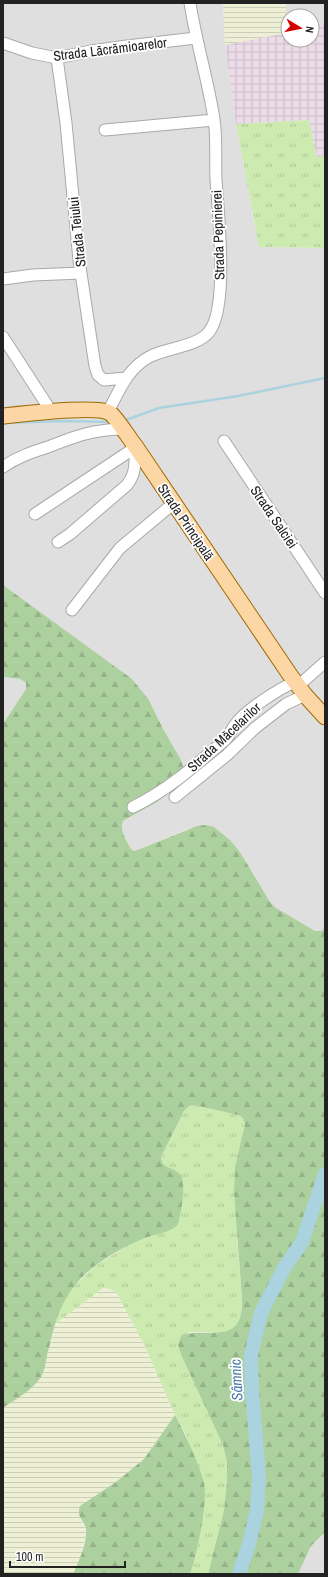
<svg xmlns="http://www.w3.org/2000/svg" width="328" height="1577" font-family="'Archivo Narrow',sans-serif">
<defs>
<pattern id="industrial-grid" width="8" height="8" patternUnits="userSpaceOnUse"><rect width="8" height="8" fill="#ebdbe8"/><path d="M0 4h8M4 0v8" fill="none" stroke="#c9bcc7"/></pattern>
<pattern id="farmland-rules" width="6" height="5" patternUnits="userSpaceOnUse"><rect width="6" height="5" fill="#eef0d5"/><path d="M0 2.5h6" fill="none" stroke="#ccceb7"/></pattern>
<pattern id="grass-tufts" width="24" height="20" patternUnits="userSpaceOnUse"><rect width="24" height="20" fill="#cdebb0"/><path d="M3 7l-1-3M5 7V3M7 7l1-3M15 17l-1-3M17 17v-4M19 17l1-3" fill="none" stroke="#b0c997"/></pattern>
<pattern id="forest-firs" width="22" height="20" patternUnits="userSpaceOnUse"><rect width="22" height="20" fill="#add19e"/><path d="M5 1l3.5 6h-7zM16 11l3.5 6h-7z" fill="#95b388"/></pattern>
</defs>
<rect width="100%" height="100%" fill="#f2efe9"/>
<path fill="#e0dfdf" d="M3 3H223L225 45 236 124 259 247 325 248V928L321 931 315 932 276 908 270 902 240 852 230 840 214 827 187 829 140 849 134 851 131 849 122 830 121 825 123 821 134 815 184 774 183 766 180 758 163 729 149 700 3 585Z
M286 3H325V22L312 26V16H288V32L286 33Z
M3 677 20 679 26 683V689L3 724Z
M325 1532V1574H298L311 1546Z"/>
<path fill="url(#industrial-grid)" d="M325 22V156L317 157 309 120 236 124 225 45 288 32V40H312V26Z"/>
<path fill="url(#farmland-rules)" d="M223 3H286V33L225 45Z
M103 1288 110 1289 116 1292 143 1342 175 1415 144 1459 116 1482 80 1519 85 1526 86 1534 80 1560 73 1574H3V1408L36 1384 42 1374 55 1324Z"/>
<path fill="url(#grass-tufts)" d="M309 120 317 157 325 156V248L259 247 236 124Z
M194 1105 238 1115 243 1118 245 1124 243 1131 237 1238 242 1299 241 1317 237 1326 227 1332H189L182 1357 223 1445 227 1462V1481L224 1510 208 1574H190L201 1529 204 1502V1484L186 1435 175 1415 143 1342 116 1292 110 1289 103 1288 55 1324 63 1301 71 1289 94 1267 133 1242 170 1230 179 1173C171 1169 162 1167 161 1157L184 1111 189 1106Z"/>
<path fill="url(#forest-firs)" d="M3 585 132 679 149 700 163 729 180 758 183 766 184 774 175 788 157 802 123 821C119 830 127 841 131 849L134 851 140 849 197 826 206 825 214 827 230 840 240 852 270 902 276 908 315 931H321L325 928V1532L311 1546 298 1574H208L224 1510 227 1481V1462L223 1445 182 1357 178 1345 181 1336C199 1327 232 1342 240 1318 242 1312 242 1305 242 1299L234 1192 235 1167 245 1124 243 1118 238 1115 194 1105 189 1106 184 1111 161 1157C162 1169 173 1167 180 1174 187 1181 181 1215 178 1224 174 1231 158 1234 151 1236 130 1243 113 1253 95 1266 65 1289 57 1313 49 1348 46 1357 46 1367 42 1375 35 1389 16 1399 3 1408V724L26 689V683L20 679 3 677Z
M175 1415C186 1436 198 1461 204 1483 208 1504 197 1554 190 1574H73C79 1561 87 1544 86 1529 84 1519 76 1518 80 1506L116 1482 144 1459Z"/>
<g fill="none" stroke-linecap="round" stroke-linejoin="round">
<path stroke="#aad3df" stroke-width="2.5" d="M123 421 159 408 238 396 325 378
M3 423 64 421 112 422"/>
<path stroke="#aad3df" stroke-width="14" d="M239 1574 249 1544 257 1510 259 1477 252 1391 251 1355 261 1313 283 1270 302 1242 325 1174"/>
<defs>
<path id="minor" d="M3 43 32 53 57 58 91 51 127 46 196 38
M57 58 66 123 79 260 95 366 98 375 104 380 126 378
M105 130 214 120
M3 279 33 275 81 273
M3 337 47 405 48 412
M108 412C119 391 127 369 149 357 165 348 197 347 209 332 229 307 218 212 216 179 215 159 217 138 214 119 208 80 196 42 190 3
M224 441 325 593
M3 467C17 457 32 452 48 447 76 436 92 430 122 429
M35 514 136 447
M58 542 70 534 127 485C137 472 134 463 136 447
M72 610 120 548 174 503
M298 686 325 662
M175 797 227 755 255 728 286 704 305 695
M133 807C168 790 196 765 225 740 230 735 231 730 235 725 244 711 280 688 295 682"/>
<path id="major" d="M3 416C21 414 97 405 110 413 117 418 130 440 136 447L290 675 305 695 325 717"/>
</defs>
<use href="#minor" stroke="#a9a9a9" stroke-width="13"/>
<use href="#major" stroke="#a06b00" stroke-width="17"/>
<use href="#minor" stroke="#fff" stroke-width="11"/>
<use href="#major" stroke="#fcd6a4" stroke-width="15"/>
</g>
<g text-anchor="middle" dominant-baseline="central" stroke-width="3.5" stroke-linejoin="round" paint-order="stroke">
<g font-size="14" fill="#222" stroke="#fff">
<text transform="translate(110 49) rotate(-7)">Strada Lăcrămioarelor</text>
<text transform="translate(77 232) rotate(-96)">Strada Teiului</text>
<text transform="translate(218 235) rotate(-92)">Strada Pepinierei</text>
<text transform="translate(274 517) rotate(56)">Strada Salciei</text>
<text transform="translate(186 522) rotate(56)">Strada Principală</text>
<text transform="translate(224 737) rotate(-43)">Strada Măcelarilor</text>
</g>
<g font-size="15" font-style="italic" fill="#4a7aab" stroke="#fff">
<text transform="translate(236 1380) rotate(-93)">Sâmnic</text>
</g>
</g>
<rect width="328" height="1577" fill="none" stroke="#222222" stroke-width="8"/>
<g transform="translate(300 28) rotate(100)"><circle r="19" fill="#ffffff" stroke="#a7a7a7"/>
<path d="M0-3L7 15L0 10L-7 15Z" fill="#d40000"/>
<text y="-6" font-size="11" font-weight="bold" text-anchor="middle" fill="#222222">N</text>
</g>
<path d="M10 1561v6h115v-6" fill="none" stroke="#222222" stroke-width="2"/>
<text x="16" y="1561" font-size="12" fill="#222222" stroke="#ffffff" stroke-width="3" paint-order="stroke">100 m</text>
</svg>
